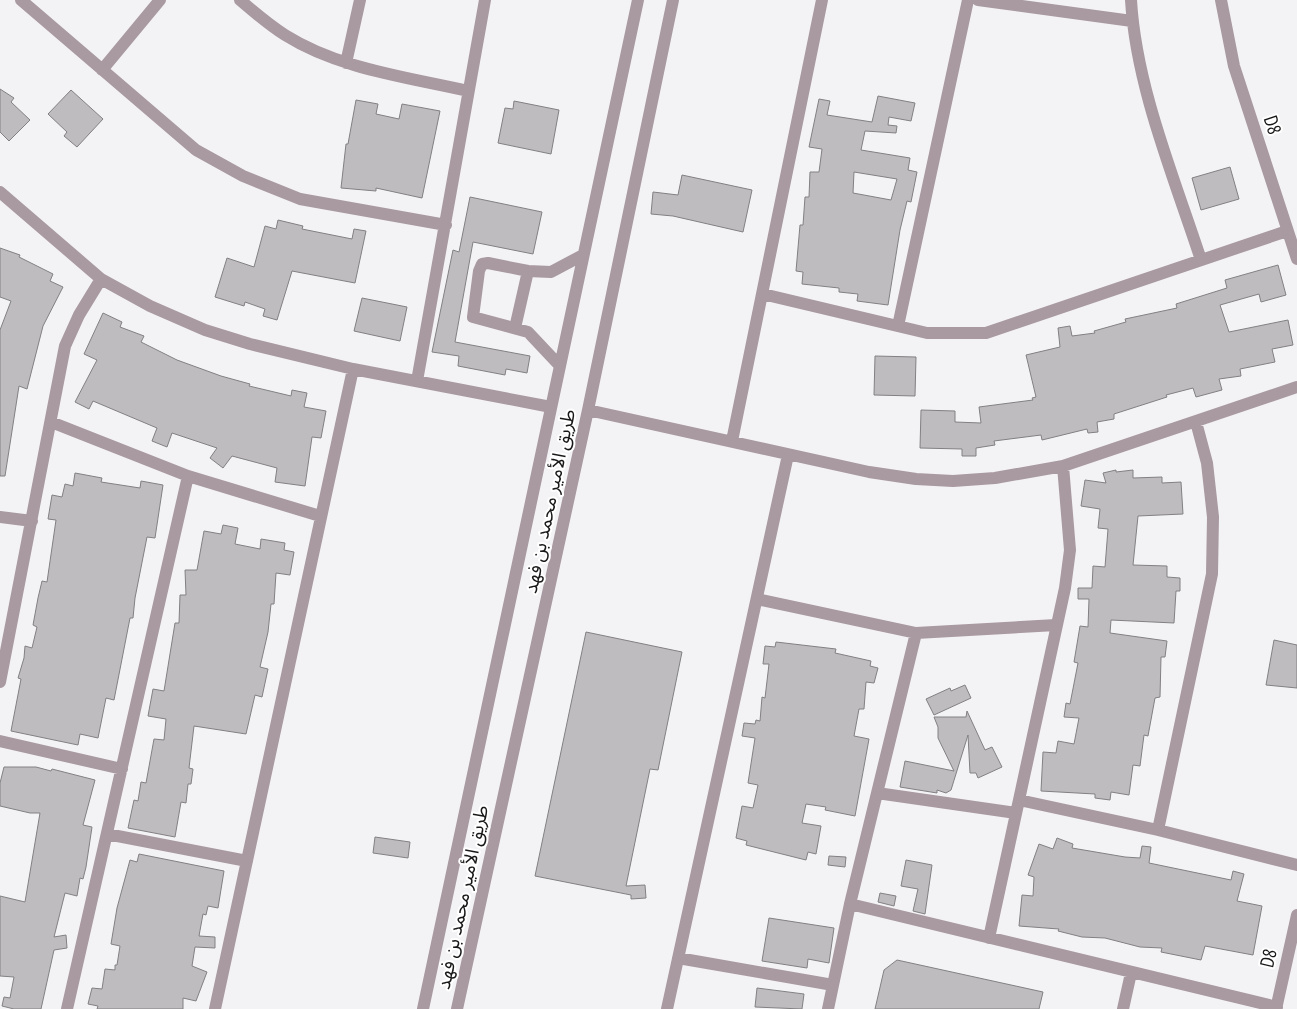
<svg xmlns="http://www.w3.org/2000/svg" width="1297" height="1009" font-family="'PT Sans Narrow','Noto Sans Arabic',sans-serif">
<rect width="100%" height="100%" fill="#f3f3f6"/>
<path fill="#bebcbe" stroke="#828082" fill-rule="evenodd" d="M0 89 14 98 11 102 30 120 9 141 0 132Z
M71 90 103 119 77 147 64 136 67 132 48 114Z
M878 96 915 103 911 121 889 117 888 125 897 126 896 133 865 131 861 150 910 158 908 170 917 172 911 202 907 201 900 230 888 305 857 301 858 294 839 292V288L802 284 803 272 796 271 800 225H803L805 197H809L810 172H819L822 149 809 147 819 99 830 101 827 115 872 122ZM854 172 897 179 891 200 853 193Z
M356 100 378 104 376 114 399 119 402 104 440 111 422 198 376 188V191L341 188 346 144H348Z
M514 101 559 110 551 154 498 143 505 108 513 109Z
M1230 167 1239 199 1201 210 1192 178Z
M682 175 752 190 743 232 673 216 651 214 653 192 678 195Z
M470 197 542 212 533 254 473 242 455 342 530 356 527 373 506 369 505 375 458 366 459 356 432 352 453 250 459 252Z
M278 220 303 226 302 229 352 239 354 229 366 231 355 283 292 271 277 320 263 316 265 309 245 302 244 306 215 297 227 258 254 267 265 226 276 229Z
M0 248 20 255 19 257 53 274 50 281 63 287 43 326 27 389 19 386 5 476H0V330L11 301 0 297Z
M1278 265 1286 295 1261 302 1259 294 1220 305 1229 332 1288 320 1293 345 1272 349 1275 362 1240 369 1241 376 1219 379 1222 390 1196 397 1193 388 1166 395 1167 397 1114 414V419L1097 422 1098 432 1088 433 1087 429 1042 440 1041 435 994 441 995 445 976 448V456H962V449L920 448 921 410 955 411V422L981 423 979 407 1033 400 1032 398 1036 397 1026 355 1060 347 1058 328 1070 326 1072 336 1095 333 1094 331 1126 322 1125 319 1177 308 1176 304 1227 288 1225 280Z
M362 298 407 307 400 341 354 331Z
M103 313 122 322 120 327 144 336 141 342 177 360 221 376 250 384 249 386 291 396 292 390 307 393 304 407 326 411 321 438 312 437 305 486 275 482 277 468 232 456 223 468 210 458 217 448 172 433 167 447 152 441 157 428 93 401 89 409 75 402 97 360 84 354Z
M875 356 916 357 915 396 874 395Z
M1116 470V472L1133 470V478L1162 477V483L1181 482 1183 514 1138 516 1133 565 1167 566V577L1180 578V591H1176L1174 623 1111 620 1110 633 1167 641 1165 657H1161L1160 697 1155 698 1148 736 1144 735 1140 766 1133 765 1129 795 1111 792 1110 800 1095 798V794L1041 791 1043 752 1056 753 1058 741 1074 744 1079 718 1064 717 1066 703 1070 704 1078 663 1074 662 1080 626 1088 627 1089 599H1078V588H1092L1093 566 1105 567 1108 529 1098 528 1100 509 1081 506 1085 480 1106 483 1103 473Z
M75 473 102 478 101 482 140 488 141 481 163 485 155 538 147 537 135 598 133 618H130L114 700 106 698 98 738 80 734 78 745 11 731 21 679 18 678 24 658 25 646 32 648 37 627 33 625 38 598 42 581 47 582 56 520 48 519 52 495 62 497 65 484 73 486Z
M223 525 238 528 235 544 260 549 261 539 285 543 284 550 294 552 290 575 276 573 274 604H271L268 632 260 667 268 669 262 697 255 695 246 734 194 726 189 768 193 769 191 784H188L186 803 181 802 175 837 128 828 134 800 138 801 141 782 146 783 154 739 164 740 166 719 148 716 153 689 164 691 175 623H179L180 595H186L185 570H197L204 531 221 534Z
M586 632 682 652 658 770 650 769 626 886 645 885 646 898 631 899V895L535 876Z
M1274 640 1297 645V688L1266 685Z
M776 642 836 649 835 653 871 661 870 666 878 668 874 683 866 682 864 709H859L854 736 869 739 855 816 825 810 826 807 806 804 802 823 821 826 816 854 808 852 806 860 746 845 747 841 736 838 742 806 753 808 758 785 748 783 755 738 742 736 744 723 755 724 756 720 760 721 762 697 765 698 769 664H763L765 646 775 647Z
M965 685 971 698 934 715 926 699 950 688 951 691Z
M967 711 985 750 992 747 1002 767 978 778 976 773H970L968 735 951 790 946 793 937 790V793L900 787 905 761 954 771 938 738V727L934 717H966Z
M4 767H36L51 771 52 769 95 780 83 825 92 827 86 867 83 879 80 878 77 896 65 893 54 937 66 935 67 948 54 950 41 1009H14L2 1006 4 997 10 998 14 977 0 976V896L25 902 40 813H30L0 806V783Z
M375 837 410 842 408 858 373 853Z
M1057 838 1073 844 1072 848 1125 857 1140 858 1142 846 1151 847 1149 863 1231 880 1233 871 1244 874 1237 901 1262 906 1253 955 1205 946 1201 960 1161 952 1162 948 1140 947 1105 938 1082 937 1058 931 1059 929 1019 926 1022 895 1033 896 1034 877 1028 875 1039 844 1053 849Z
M139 854 224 871 218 908 208 906 206 915 203 914 199 936 215 937V948L195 947 192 966 207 972 196 1001 183 998V1009H97L98 1006 88 1004 92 988 102 989 105 969 115 970V965H117L120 946 111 944 117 908 130 860 137 862Z
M829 856 846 857 845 867 828 865Z
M906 860 932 865 925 914 913 911 918 889 901 886Z
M880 893 896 896 894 906 878 902Z
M769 918 834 928 829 963 808 959 807 968 762 961Z
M897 960 1043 992 1039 1009H875L884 970Z
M757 988 804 994 802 1009 755 1007Z"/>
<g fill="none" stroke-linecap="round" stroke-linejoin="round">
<path stroke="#a999a0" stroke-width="12" d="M21 0 196 150 243 176 300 199 446 225
M240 0C254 12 269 25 285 35 339 69 407 77 468 91
M978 0 1132 21
M1131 0C1136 87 1174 177 1201 260
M1221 0 1234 66 1297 259
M346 63 360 0
M102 70 160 0
M0 192 101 279 150 306 205 330 250 344 353 369 551 407
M763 294 927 333H986L1287 231
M898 326 968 0
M515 328 528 271
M560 366 528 332 473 317 479 271 482 264 488 263 528 271 551 272 583 255
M417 381 485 0
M588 410 869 472 916 479 953 481 995 478 1063 466 1297 387
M51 422 188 476 320 516
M732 441 822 0
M0 517 32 521
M757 599 916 633 1056 625
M0 682 65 346 79 315 101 279
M0 741 122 769
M877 793 1016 813
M1019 800 1158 830 1212 574 1213 517 1207 463 1196 422
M1158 830 1297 865
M107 834 247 861
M850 904 1277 1007
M989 938 1065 588 1070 550 1063 466
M678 958 833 985
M67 1009 188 476
M215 1009 353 369
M423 1009 638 0
M457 1009 588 410 673 0
M667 1009 788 455
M828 1009 850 904 916 633
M1123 1009 1131 973
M1276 1009 1297 915"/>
</g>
<g text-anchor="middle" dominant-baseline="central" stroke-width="4" stroke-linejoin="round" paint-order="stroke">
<g font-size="19" fill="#181819" stroke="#fff">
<text transform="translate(1273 125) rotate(72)">D8</text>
<text transform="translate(549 501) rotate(-78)">طريق الأمير محمد بن فهد</text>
<text transform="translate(462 897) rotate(-78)">طريق الأمير محمد بن فهد</text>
<text transform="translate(1268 958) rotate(-77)">D8</text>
</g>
</g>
</svg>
